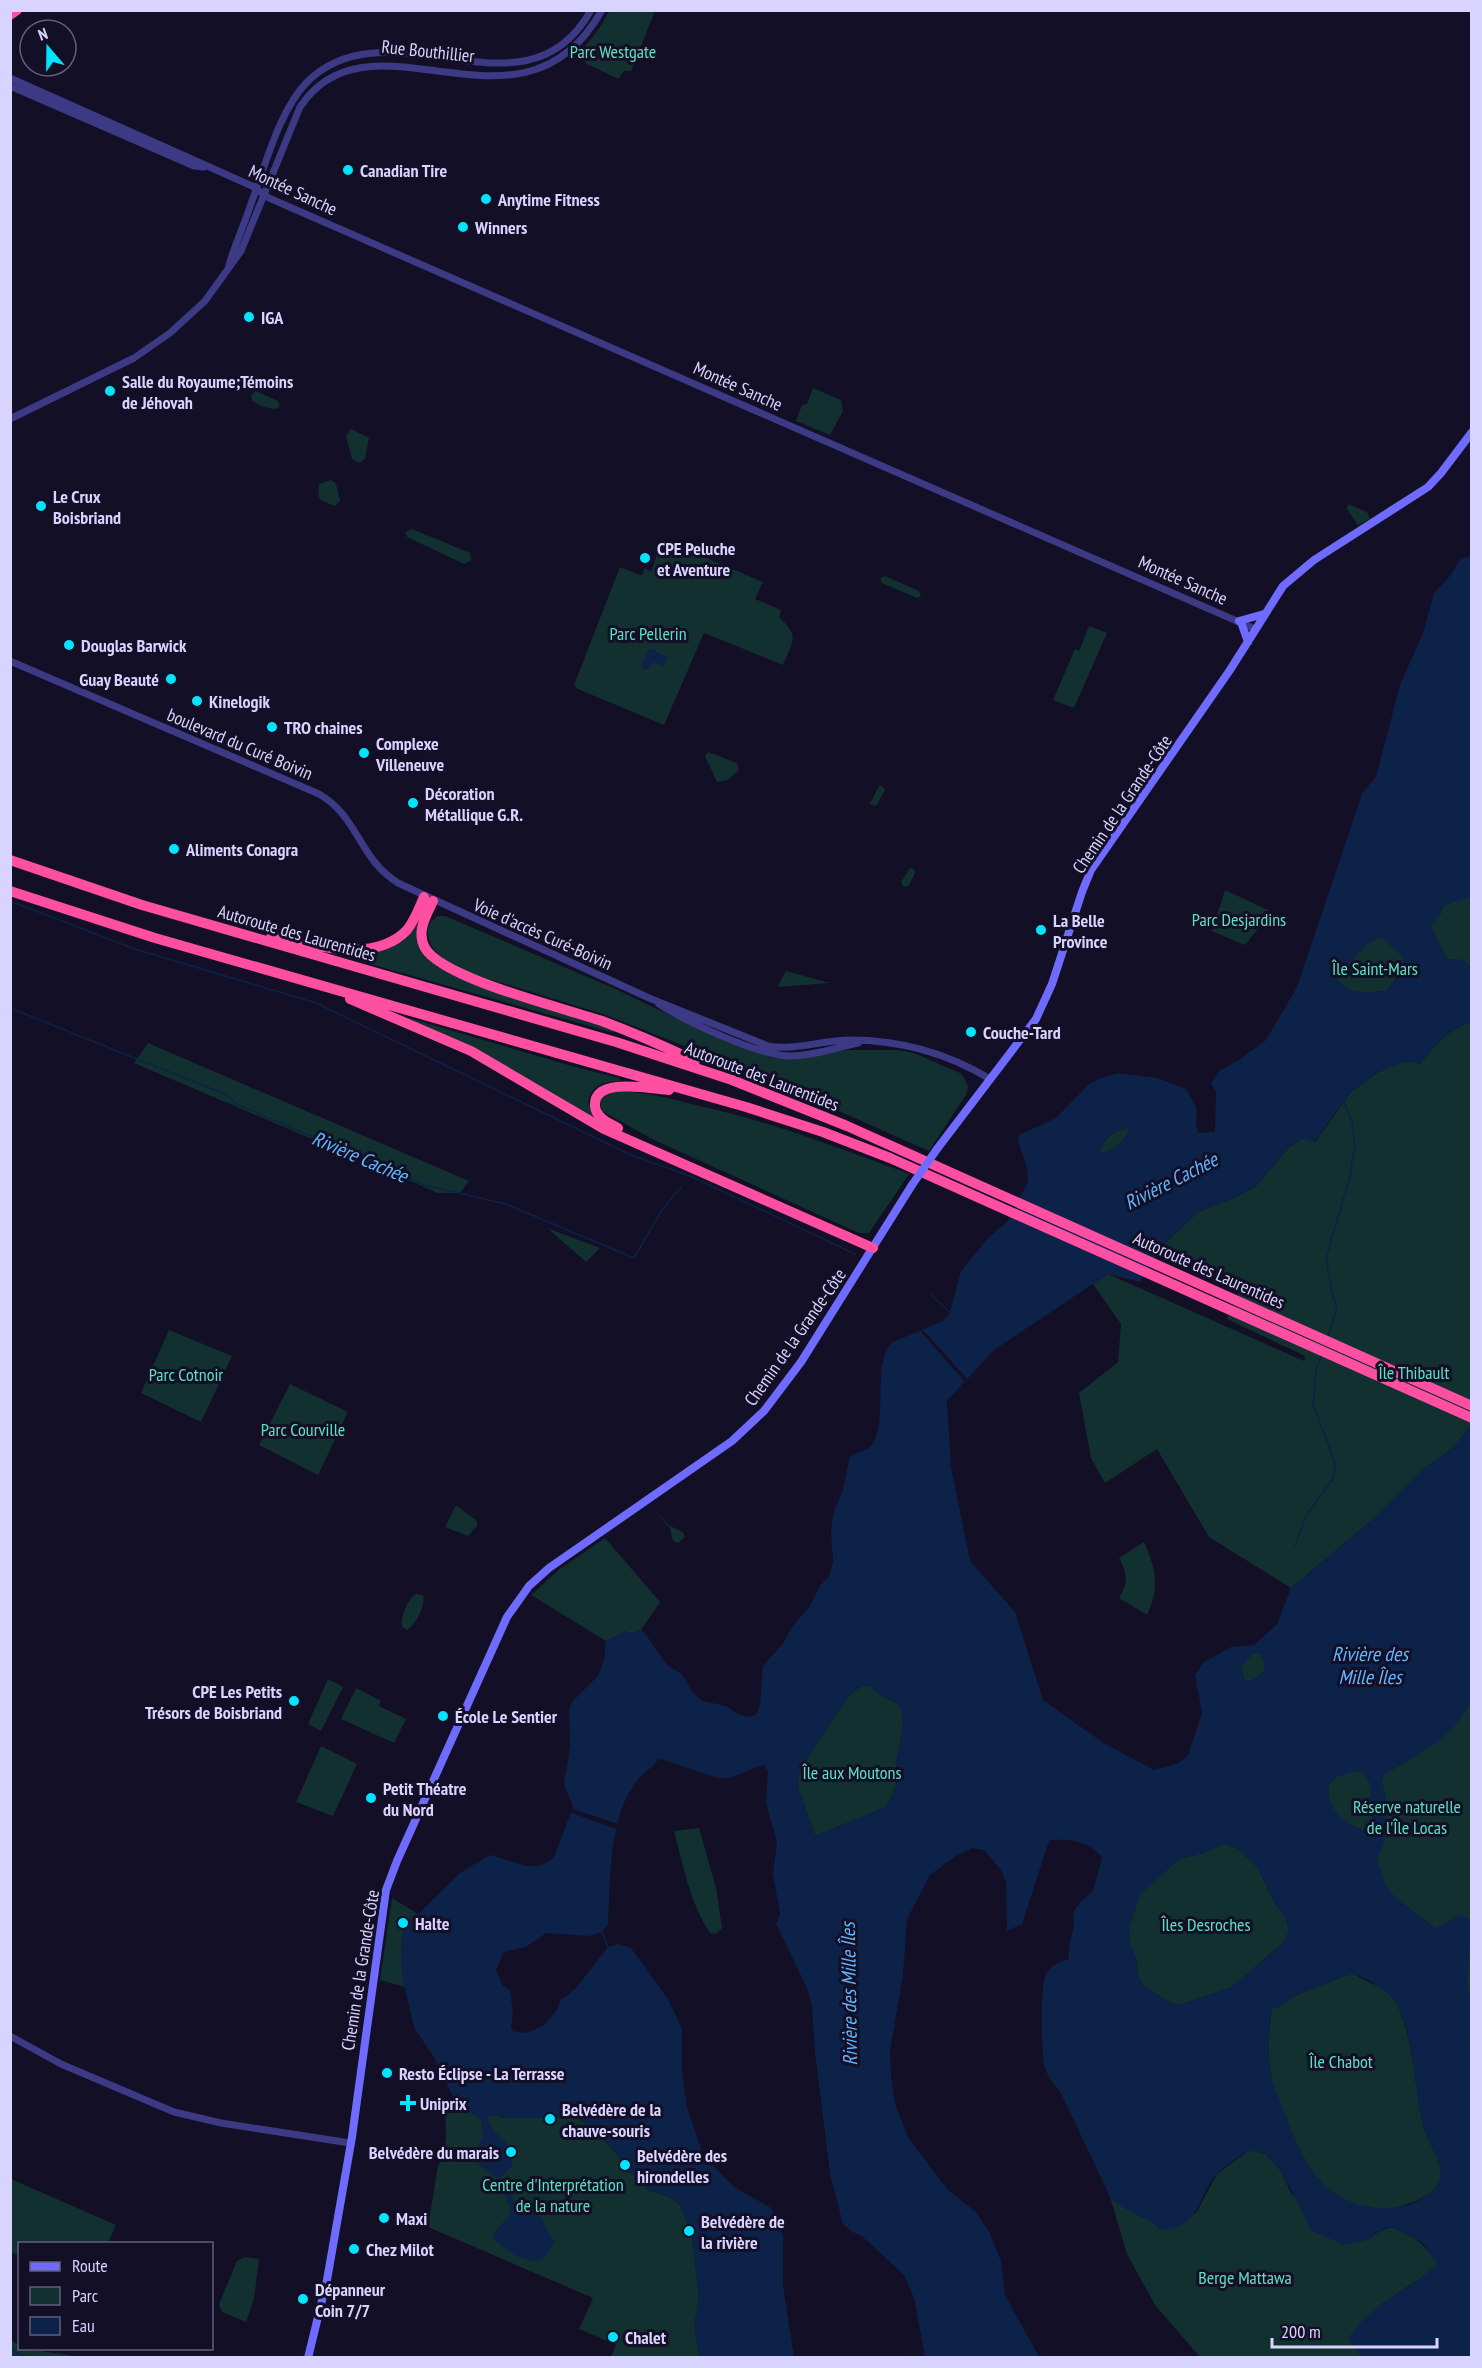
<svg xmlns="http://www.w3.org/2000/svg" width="1482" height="2368" font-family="'PT Sans Narrow',sans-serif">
<rect width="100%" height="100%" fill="#130f26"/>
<path fill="#12302f" d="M609 11H655L631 71H624L618 79 587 64 577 54C591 41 603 24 609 11Z
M813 388 841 400 843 411 830 435 796 421 802 405 807 404Z
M256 391 278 401 280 406 276 409 263 407 252 401 251 395Z
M351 429 369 438 365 459 359 463 352 459 346 436Z
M331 480 336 484 340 501 335 506C320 500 317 502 319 484Z
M1348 504 1367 512 1370 519 1358 525 1347 509Z
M412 529 470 553 471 560 464 564 407 537 405 532Z
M662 539 763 582 755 599 781 610 779 617C800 637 793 640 783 665L704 633 664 725 578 689 574 685 620 567 640 575H642L645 568 651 572C656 560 656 552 662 539Z
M885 576 919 591 921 596 917 598 882 583 880 578Z
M1089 626 1107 633 1074 708 1053 700 1075 649 1079 651Z
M708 752 737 763 739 770 728 780 717 782 705 756Z
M879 786H882L885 790 876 806 870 804Z
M1471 863 1472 934 1470 935 1471 968 1462 960 1447 959 1430 925 1440 915 1445 897Z
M910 868 914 869 915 873 909 885 904 887 901 882Z
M1225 890 1270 911 1268 916 1245 945 1212 931Z
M1366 905 1404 958 1401 972 1386 991C1369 992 1352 996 1339 982V973L1347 965Z
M437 916H445L611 987 725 1041 773 1058H799L846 1050H899L914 1053 962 1074 968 1086 967 1093 929 1151 762 1077 606 1015 473 974C452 965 422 952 429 924Z
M417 923 423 953 437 967 449 973 615 1029 614 1033 349 958 350 953C373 949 408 948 417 923Z
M786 971 830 983 777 987Z
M409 1018 568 1065 618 1078 622 1081C606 1081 591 1084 588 1102L594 1118 463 1042 408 1020Z
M1471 1021 1472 1424 1454 1447 1421 1471 1371 1521 1291 1588 1209 1537 1157 1449 1105 1483 1091 1458 1079 1393 1118 1362 1121 1324 1093 1284 1108 1274 1304 1361 1305 1356 1227 1319 1240 1289 1247 1284 1162 1246 1198 1212 1236 1197 1256 1186 1288 1148 1304 1138 1315 1142 1352 1091 1380 1071 1401 1063 1412 1061 1420 1064C1437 1043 1446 1032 1471 1021Z
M148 1043 469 1181 460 1193H438L134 1063Z
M615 1091C643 1092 669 1098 696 1105 769 1121 839 1148 909 1174L869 1233H859L652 1139 602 1111 600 1101 607 1094Z
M1129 1127C1128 1140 1113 1150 1102 1154L1100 1150C1107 1135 1114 1132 1129 1127Z
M547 1228 600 1248 586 1262Z
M169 1330 232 1356 201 1422 141 1393Z
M290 1384 348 1412 318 1475 259 1445Z
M457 1506 477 1521V1526L468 1536 445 1527 455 1507Z
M653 1509 670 1526 683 1532 685 1537 678 1543 673 1541 670 1528Z
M605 1538 660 1602 641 1630 628 1634 626 1631 606 1641 531 1595 560 1569Z
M1144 1542C1156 1569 1160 1587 1147 1615L1119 1598C1128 1582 1128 1576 1119 1558Z
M416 1594 423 1595C426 1605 416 1625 407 1630L402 1627C400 1617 408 1599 416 1594Z
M1260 1652 1265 1664 1264 1672 1248 1683 1244 1679 1241 1666 1252 1654Z
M1471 1661V2091L1327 1830 1319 1772Z
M328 1679 343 1687 321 1731 308 1724Z
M862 1686H871L877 1693 897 1703 902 1711 903 1727 896 1763 898 1779 893 1794 885 1808 815 1836 799 1790 798 1776 805 1761 849 1695Z
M356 1688 381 1701 379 1706 406 1719 394 1743 341 1719Z
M321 1746 357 1764 333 1816 296 1802Z
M699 1828 716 1888 722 1928 716 1934 710 1933C690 1903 683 1865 674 1831Z
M1224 1844 1237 1848 1258 1868 1274 1902 1286 1918 1289 1931 1284 1942 1232 1987 1179 2005 1167 2001 1143 1985 1138 1976 1137 1961 1130 1944 1129 1929 1139 1894 1179 1859 1203 1853Z
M392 1898 418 1914 406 1923 401 1948 405 1987 380 1980Z
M1349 1974C1357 1974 1362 1979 1369 1982 1375 1985 1381 1987 1386 1990 1412 2008 1415 2097 1424 2128 1428 2140 1445 2169 1441 2180 1436 2194 1417 2201 1404 2205 1392 2210 1380 2209 1368 2207 1317 2198 1300 2154 1283 2110 1279 2099 1273 2087 1271 2076 1267 2053 1269 2030 1272 2008H1278L1292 1997Z
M455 2101C468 2110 482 2119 499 2115L503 2118H578L594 2130 618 2155 627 2171 637 2177 648 2190 668 2196 680 2205 692 2236 699 2297 694 2327 700 2357H611L616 2345 579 2329 593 2298 428 2227 438 2166 444 2155 446 2137 445 2108Z
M1250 2150 1266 2154 1281 2171 1292 2195 1367 2240C1373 2236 1381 2230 1388 2228 1404 2224 1430 2251 1438 2263L1430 2272 1380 2305 1471 2357 1364 2358 1358 2352 1362 2357H1200L1155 2305 1127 2254 1110 2197 1128 2210 1154 2223 1160 2230 1196 2213 1217 2174Z
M11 2179 116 2225 108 2243 20 2244 19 2256 11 2252Z
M245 2257 259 2259 254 2299 246 2322 222 2312 219 2304 237 2261Z
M11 2340 19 2345 20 2348 82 2357H11Z"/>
<path fill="#0c2248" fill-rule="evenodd" d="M1471 556V897L1442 906 1440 916 1430 925 1447 959 1462 960 1471 968V1021C1446 1032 1436 1043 1420 1065L1412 1061 1401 1063 1380 1071 1352 1091 1314 1142 1304 1138 1288 1148 1256 1186 1236 1197 1198 1212 1162 1246 1140 1282 1108 1274 994 1350 947 1401 951 1467 970 1561 1015 1612 1043 1700 1102 1742 1154 1770 1179 1763 1188 1755 1202 1713 1195 1675 1204 1662 1231 1647 1254 1645 1277 1624 1291 1588 1371 1521 1421 1471 1454 1447 1471 1424V1700C1455 1737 1418 1755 1384 1775L1382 1782 1387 1802 1384 1828 1385 1840 1377 1860 1386 1885 1394 1896 1435 1928 1461 1915 1471 1921 1467 1984 1471 2004 1469 2043 1472 2054 1471 2357H1363L1352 2346 1349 2337C1359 2324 1370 2312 1383 2303 1401 2290 1423 2280 1437 2263L1422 2242 1393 2228 1387 2227 1367 2240 1344 2245 1312 2231 1281 2171 1266 2154 1250 2150C1240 2157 1227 2164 1218 2173 1197 2194 1203 2229 1160 2230L1154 2223 1128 2210 1110 2197 1060 2091C1053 2084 1048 2077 1045 2068 1041 2056 1040 1984 1046 1974 1052 1964 1059 1962 1069 1959 1067 1943 1077 1929 1073 1913L1081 1901 1093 1891 1102 1857C1086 1841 1073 1839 1051 1840L1048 1844 1022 1924 1007 1931 1006 1882 1001 1870 984 1850 972 1848 956 1856 930 1875 907 1919 903 1975 890 2051 891 2075 895 2104 908 2137 947 2189 976 2212 989 2232 1001 2261 1005 2295 1039 2357H925L914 2298 904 2275 863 2237 851 2231 843 2224 830 2174 815 2052 812 2007 807 1988 776 1924 780 1914 773 1873 777 1842 766 1803 768 1771 764 1765C750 1768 735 1780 720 1778 710 1777 663 1758 659 1759 656 1761 653 1767 649 1769 607 1801 611 1876 608 1924L602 1932 589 1936 546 1933 526 1947 504 1952 496 1970 503 1986 510 1990 513 2013 511 2026 513 2031 526 2033 544 2025 556 2011 561 2000 576 1988 608 1947 618 1944 631 1948 668 1999 682 2029V2071L687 2107 703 2155 734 2187 771 2208 783 2236V2286L794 2357H700L694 2327 699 2297 692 2236 680 2205 668 2196 648 2190 637 2177 627 2171 618 2155 594 2130 578 2118H503L498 2115 488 2117C490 2134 502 2134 508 2145 511 2150 511 2159 513 2165L501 2177C505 2188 511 2195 516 2206L540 2217 554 2241C551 2248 547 2257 539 2260 527 2265 499 2247 493 2237 496 2226 506 2223 511 2212 507 2202 504 2189 498 2180 492 2171 482 2170 476 2161L482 2152 478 2145 483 2138 481 2121 455 2101 434 2057 414 2028 402 1974 401 1948 402 1933 406 1923 418 1914 460 1873 490 1855 526 1866H539L550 1861 554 1857 573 1807 564 1784 570 1746 569 1709 572 1702 598 1676 604 1660 606 1641 626 1631 629 1633 641 1630 645 1633 667 1665 682 1674 692 1692 703 1701 726 1706 738 1714 747 1717 756 1715 760 1704 763 1666 784 1642 791 1628 809 1607 821 1584 829 1577 833 1561 831 1531 834 1511 842 1493 850 1457C856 1452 866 1451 871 1446 890 1423 870 1362 893 1342L943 1321 950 1313 961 1271 989 1237 1007 1222 1028 1182 1027 1168 1018 1141 1019 1135 1056 1118 1089 1084 1099 1079 1118 1073 1158 1078 1186 1089 1197 1109 1196 1124 1198 1133 1215 1132 1216 1092 1211 1083 1219 1071 1239 1060 1266 1040 1297 987 1362 794 1376 777 1400 685 1423 633 1434 593 1450 576 1461 558ZM1382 937 1404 958 1401 972 1386 991C1368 992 1353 996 1339 982V973L1370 942ZM1129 1127C1127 1141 1114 1149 1102 1154L1100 1150C1107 1135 1114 1132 1129 1127ZM1260 1652 1265 1664 1264 1672 1248 1682 1244 1679 1241 1666 1252 1654ZM862 1686H871L877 1693 897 1703 902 1711 903 1727 896 1763 898 1779 893 1794 885 1807 815 1836 799 1790 798 1776 805 1761 849 1695ZM1352 1772H1361C1378 1786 1366 1795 1370 1812 1372 1819 1375 1823 1374 1830 1355 1831 1336 1818 1329 1799 1328 1795 1329 1788 1329 1784L1337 1777ZM1224 1844 1237 1848 1258 1868 1274 1902 1286 1918 1289 1931 1284 1942 1232 1987 1179 2005 1167 2001 1143 1985 1138 1976 1137 1961 1130 1944 1129 1929 1140 1894 1179 1859 1204 1853ZM1349 1974C1364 1974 1389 1991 1397 2004 1414 2035 1414 2093 1424 2128 1428 2143 1438 2156 1441 2171 1442 2179 1438 2185 1432 2191 1418 2205 1392 2211 1373 2208 1319 2198 1303 2162 1285 2114 1281 2102 1274 2089 1271 2076 1267 2053 1269 2031 1272 2008H1278L1292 1997Z
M649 649H655L656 652 668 657 664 666 653 662 647 670 641 667Z"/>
<path fill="#130f26" d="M923 1330 969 1381 967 1384 921 1332Z
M570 1808 621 1825 619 1830 569 1812Z"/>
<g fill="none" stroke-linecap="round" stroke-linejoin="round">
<path stroke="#0c2248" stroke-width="1.5" d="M10 901 135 949 316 1003 631 1155 690 1176 855 1254
M10 1008 227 1095 236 1104 424 1185 506 1204 634 1258 662 1210 682 1186
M931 1295 950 1312
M1328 1337 1337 1307 1332 1293 1326 1258 1350 1176 1355 1145 1352 1122 1344 1102
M1295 1546 1306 1516 1332 1480 1336 1466 1313 1404 1316 1370 1321 1356
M602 1932 608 1947
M10 2350 29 2358"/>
<path stroke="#3d3a85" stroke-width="7" d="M10 78 252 186 269 198 1255 629
M10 86 194 166 204 167
M229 265C235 244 245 223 252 201 266 164 279 111 307 82 389 0 526 128 591 10
M10 419 134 358 170 333 205 301 241 251 300 107C371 0 522 154 602 10
M10 661 319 794C359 817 358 858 398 883L649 998 768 1046C794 1051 823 1040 850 1040 901 1040 947 1053 990 1079
M659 1004C687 1022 757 1055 789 1056 812 1056 835 1048 858 1043
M10 2036 61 2064 174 2112 221 2123 350 2143"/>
<path stroke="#6f6bff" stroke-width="8" d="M1239 621 1264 614
M1241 622 1248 642
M937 1149 1036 1019 1052 984 1082 892 1091 870 1230 670 1283 586 1314 560 1428 487 1441 473 1472 432
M308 2358 327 2280 352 2137 386 1890 397 1861 507 1617 529 1586 549 1568 732 1441 764 1411 801 1362 912 1185"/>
<path stroke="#ff4fa3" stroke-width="10" d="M10 15 17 10
M10 860 142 905 616 1042 732 1080 847 1126 1472 1406
M10 891 155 938 746 1107 823 1132 890 1158 1472 1418
M433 901C426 916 416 932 425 948 443 979 564 1008 602 1021 634 1033 664 1046 695 1061
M271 937C311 944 374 965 407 930 415 920 419 908 424 897
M350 999 471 1051 604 1129 873 1248
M618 1128C609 1123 596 1118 595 1106 593 1076 652 1089 669 1090"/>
<path stroke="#6f6bff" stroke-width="8" d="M912 1185 937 1149"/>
</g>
<g fill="#00e5ff" stroke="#130f26" stroke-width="2">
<circle cx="348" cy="170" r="6"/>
<circle cx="486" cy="199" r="6"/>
<circle cx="463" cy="227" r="6"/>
<circle cx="249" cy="317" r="6"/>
<circle cx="110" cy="391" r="6"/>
<circle cx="41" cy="506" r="6"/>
<circle cx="645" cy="558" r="6"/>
<circle cx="69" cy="645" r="6"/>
<circle cx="171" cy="679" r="6"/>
<circle cx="197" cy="701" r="6"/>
<circle cx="272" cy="727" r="6"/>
<circle cx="364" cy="753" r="6"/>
<circle cx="413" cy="803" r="6"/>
<circle cx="174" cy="849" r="6"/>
<circle cx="1041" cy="930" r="6"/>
<circle cx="971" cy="1032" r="6"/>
<circle cx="294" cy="1701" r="6"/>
<circle cx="443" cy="1716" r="6"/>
<circle cx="371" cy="1798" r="6"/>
<circle cx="403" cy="1923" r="6"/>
<circle cx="387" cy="2073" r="6"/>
<path d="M405 2094h6v6h6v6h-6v6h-6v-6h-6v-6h6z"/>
<circle cx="550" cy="2119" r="6"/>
<circle cx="511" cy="2152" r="6"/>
<circle cx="625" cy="2165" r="6"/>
<circle cx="384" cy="2218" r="6"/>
<circle cx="689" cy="2231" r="6"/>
<circle cx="354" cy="2249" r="6"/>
<circle cx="303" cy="2299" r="6"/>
<circle cx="613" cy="2337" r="6"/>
</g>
<g text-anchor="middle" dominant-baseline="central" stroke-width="6" stroke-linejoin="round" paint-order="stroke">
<g font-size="18" fill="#d9d4ff" stroke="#130f26">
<text transform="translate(428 51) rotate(6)">Rue Bouthillier</text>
<text transform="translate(293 190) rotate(25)">Montée Sanche</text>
<text transform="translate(738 386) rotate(24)">Montée Sanche</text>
<text transform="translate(1183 580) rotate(24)">Montée Sanche</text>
<text transform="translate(240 744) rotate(23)">boulevard du Curé Boivin</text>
<text transform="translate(1122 804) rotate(-56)">Chemin de la Grande-Côte</text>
<text transform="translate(297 933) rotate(16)">Autoroute des Laurentides</text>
<text transform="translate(543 934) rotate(24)">Voie d'accès Curé-Boivin</text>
<text transform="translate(762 1076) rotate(21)">Autoroute des Laurentides</text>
<text transform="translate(1209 1270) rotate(24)">Autoroute des Laurentides</text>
<text transform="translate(795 1337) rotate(-55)">Chemin de la Grande-Côte</text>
<text transform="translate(360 1970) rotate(-81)">Chemin de la Grande-Côte</text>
</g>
<g font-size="18" fill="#5fe0c0" stroke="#130f26">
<text x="613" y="51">Parc Westgate</text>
<text x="648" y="633">Parc Pellerin</text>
<text x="1239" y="919">Parc Desjardins</text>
<text x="1375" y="968">Île Saint-Mars</text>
<text x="1414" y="1372">Île Thibault</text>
<text x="186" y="1374">Parc Cotnoir</text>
<text x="303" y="1429">Parc Courville</text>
<text x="852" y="1772">Île aux Moutons</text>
<text x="1407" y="1806">Réserve naturelle<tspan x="1407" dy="21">de l'Île Locas</tspan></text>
<text x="1206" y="1924">Îles Desroches</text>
<text x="1341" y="2061">Île Chabot</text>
<text x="553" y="2184">Centre d'Interprétation<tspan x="553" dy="21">de la nature</tspan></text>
<text x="1245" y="2277">Berge Mattawa</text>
</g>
<g font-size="18" font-weight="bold" fill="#d9d4ff" stroke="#130f26" text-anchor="start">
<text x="360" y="170">Canadian Tire</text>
<text x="498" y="199">Anytime Fitness</text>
<text x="475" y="227">Winners</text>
<text x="261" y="317">IGA</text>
<text x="122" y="381">Salle du Royaume;Témoins<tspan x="122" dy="21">de Jéhovah</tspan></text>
<text x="53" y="496">Le Crux<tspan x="53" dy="21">Boisbriand</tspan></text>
<text x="657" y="548">CPE Peluche<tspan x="657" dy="21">et Aventure</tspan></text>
<text x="81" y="645">Douglas Barwick</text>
<text x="159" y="679" text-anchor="end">Guay Beauté</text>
<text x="209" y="701">Kinelogik</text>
<text x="284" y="727">TRO chaines</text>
<text x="376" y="743">Complexe<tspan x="376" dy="21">Villeneuve</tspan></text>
<text x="425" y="793">Décoration<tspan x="425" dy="21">Métallique G.R.</tspan></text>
<text x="186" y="849">Aliments Conagra</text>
<text x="1053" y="920">La Belle<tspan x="1053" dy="21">Province</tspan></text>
<text x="983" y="1032">Couche-Tard</text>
<text x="282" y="1691" text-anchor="end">CPE Les Petits<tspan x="282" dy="21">Trésors de Boisbriand</tspan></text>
<text x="455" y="1716">École Le Sentier</text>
<text x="383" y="1788">Petit Théatre<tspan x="383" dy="21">du Nord</tspan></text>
<text x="415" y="1923">Halte</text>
<text x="399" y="2073">Resto Éclipse - La Terrasse</text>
<text x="420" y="2103">Uniprix</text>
<text x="562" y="2109">Belvédère de la<tspan x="562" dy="21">chauve-souris</tspan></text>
<text x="499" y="2152" text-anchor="end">Belvédère du marais</text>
<text x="637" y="2155">Belvédère des<tspan x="637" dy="21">hirondelles</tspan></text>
<text x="396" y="2218">Maxi</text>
<text x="701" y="2221">Belvédère de<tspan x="701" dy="21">la rivière</tspan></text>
<text x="366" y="2249">Chez Milot</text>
<text x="315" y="2289">Dépanneur<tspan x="315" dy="21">Coin 7/7</tspan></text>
<text x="625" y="2337">Chalet</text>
</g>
<g font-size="20" font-style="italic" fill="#62b6ff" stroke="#130f26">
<text transform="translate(360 1157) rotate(23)">Rivière Cachée</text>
<text transform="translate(1171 1181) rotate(-27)">Rivière Cachée</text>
<text x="1370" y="1654">Rivière des<tspan x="1370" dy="23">Mille Îles</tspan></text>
<text transform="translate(849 1994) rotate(-91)">Rivière des Mille Îles</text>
</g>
</g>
<rect width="1482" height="2368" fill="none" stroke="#d9d4ff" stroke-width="24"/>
<rect x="18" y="2242" width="195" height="108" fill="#130f26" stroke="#625e7d" stroke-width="1.5"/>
<rect x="30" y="2262" width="30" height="9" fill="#6f6bff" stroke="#625e7d" stroke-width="1.5"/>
<text x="72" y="2272" font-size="18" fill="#d9d4ff">Route</text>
<rect x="30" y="2287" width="30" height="18" fill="#12302f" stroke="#625e7d" stroke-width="1.5"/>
<text x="72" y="2302" font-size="18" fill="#d9d4ff">Parc</text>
<rect x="30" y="2317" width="30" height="18" fill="#0c2248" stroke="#625e7d" stroke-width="1.5"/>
<text x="72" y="2332" font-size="18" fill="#d9d4ff">Eau</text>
<g transform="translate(48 48) rotate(340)"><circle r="28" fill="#130f26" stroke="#625e7d" stroke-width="1.5"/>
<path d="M0-4.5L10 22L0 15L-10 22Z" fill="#00e5ff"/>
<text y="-9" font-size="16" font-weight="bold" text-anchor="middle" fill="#d9d4ff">N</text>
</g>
<path d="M1272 2338v9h165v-9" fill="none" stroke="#d9d4ff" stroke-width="3"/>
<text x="1281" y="2338" font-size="18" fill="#d9d4ff" stroke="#130f26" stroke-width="4.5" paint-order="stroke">200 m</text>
</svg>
